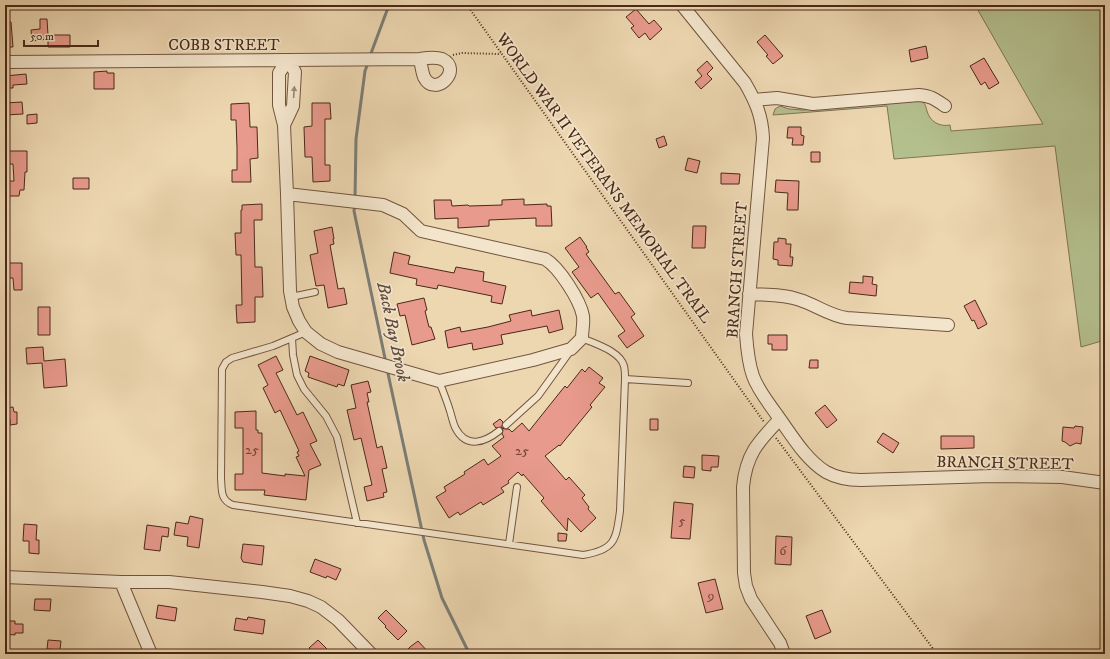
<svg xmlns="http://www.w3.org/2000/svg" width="1110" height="659" font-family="'IM FELL DW Pica',serif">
<rect width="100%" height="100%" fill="#edd7b1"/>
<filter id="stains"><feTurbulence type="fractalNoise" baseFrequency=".005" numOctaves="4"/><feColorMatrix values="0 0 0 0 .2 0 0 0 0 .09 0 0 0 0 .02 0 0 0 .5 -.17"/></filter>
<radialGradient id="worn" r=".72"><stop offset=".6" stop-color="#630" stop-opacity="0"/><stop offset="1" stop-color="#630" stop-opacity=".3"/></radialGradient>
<path fill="#b4bf8e" stroke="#7f7453" d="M975 5H1105V340L1081 347 1055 146 894 159 887 106 773 115 775 109 780 106 789 109 803 110 917 100C919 101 921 101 923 102 926 105 926 108 927 111 930 122 940 127 950 125L951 131 1043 124Z"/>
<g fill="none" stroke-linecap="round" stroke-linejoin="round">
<path stroke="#7c7e77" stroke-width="3" d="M370 56 389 5
M355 198 356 139 365 71 368 63
M355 204 354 211 386 363
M387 369 424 540 442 598 469 653 474 654"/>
</g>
<path fill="#e89a8c" stroke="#4a2918" d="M636 9 649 24 654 20 662 29 650 40 645 33 639 38 631 28 634 26 626 17Z
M40 19H47L48 35H70V47H48V39L32 41 31 30 40 29Z
M5 22H11L13 47H5Z
M765 35 783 56 773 64 766 56 768 55 757 42Z
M926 46 928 58 911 62 909 50Z
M984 58 999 83 989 89 985 82 981 85 970 66Z
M707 61 713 68 707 74 712 79 701 89 695 82 702 76 697 70Z
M107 71V73H114V89H94V72Z
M26 74 27 84 13 85V88H5V76Z
M22 102 23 114 5 115V103Z
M249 103 250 127H257L258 158 250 159 251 182H232V170H237V148L236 120H231V104Z
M312 103H330L331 119H325V165H330V181L313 182 312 157H305L304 127 312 126Z
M37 114V123L27 124V115Z
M788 127H801V135L804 136 803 145H792L793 138H787Z
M664 136 667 145 659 148 656 139Z
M5 151H27V172H25L24 190H20L19 196H5V181H14L13 164H5Z
M811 152H820V162H811Z
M688 158 700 161 697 173 685 170Z
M721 173 740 174 739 184H721Z
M73 178H89V189H73Z
M776 180 799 181 798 210H787L788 193 775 192Z
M524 199V205L547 204V206H551L552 226H536V218L489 220V226L458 228V218L435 219 434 200H451L452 206 468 205 469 206 502 205V200Z
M262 204V220H254L255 267H262L263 297H255V322L237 323 236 305H242L241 255H236L235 233H241V210H242V205Z
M693 226H706L705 248H692Z
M332 227 334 239H333L334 244 330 245 338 289 344 288 347 304 328 308 324 285 316 286 310 255 318 253 314 231Z
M580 237 587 247H586L589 252 586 254 615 294 619 292 635 314 631 317 644 336 627 348 618 336 625 331 598 293 591 298 572 272 579 267 565 248Z
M778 238 786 239V244H791L790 257H793L792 266 778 265V260L773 259 774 242H778Z
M394 252 410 256 408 264 454 273 456 267 484 272 483 281 506 286 502 304 491 302 492 296 438 285 437 289 416 285 417 279 390 273Z
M9 263H22V290H14L13 278H9Z
M863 276 873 277 872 284 877 285 876 296 849 293 850 282 863 283Z
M424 298 427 310 425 311 429 327H431L435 339 412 345 405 315 400 316 397 304Z
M975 300 987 324 978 329 974 320 972 321 964 306Z
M38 307H50V335H38Z
M531 310 532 316 559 310 563 329 549 333 547 326 501 335 503 344 473 350 472 343 448 348 445 331 460 327 461 332 488 327 511 321 509 315Z
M768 335H787V350H772V344H768Z
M43 347 44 361 65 359 67 386 44 388 42 363 27 364 26 348Z
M276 356 283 370 276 373 297 415 303 412 317 441 310 444 321 465 309 470 306 500 264 495 265 490H235V474H243V428H235V412L256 411V430H258V433H262V473L285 476V474L305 476 296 457 299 456 297 452 299 451 294 440 280 410 275 413 263 388 268 385 258 365Z
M310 356 349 370 344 386 338 384 337 387 308 377 309 373 305 371Z
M810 360H818V368H809Z
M589 367 603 378 599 383 605 387 590 405 592 407 560 446 559 445 545 456 566 480 569 477 585 495 582 498 589 507 588 509 596 518 581 532 568 518 567 531 541 501 544 498 523 474 522 476 518 472 508 481 509 483 501 488 504 492 483 505 481 502 460 515 458 512 449 518 436 497 446 491 444 487 465 474 464 472 484 459 488 465 501 456 492 446 504 437 502 434 503 430 501 427 496 428 493 424 500 419 503 422 502 426V428L505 429H509L512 432 522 423 529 431 565 386 567 388 582 369 585 372Z
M368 381 371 392 367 393 369 402H367L377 448 382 446 387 468 382 469 387 492 383 493 384 497 367 501 364 487 372 485 361 438 354 440 347 410 356 408 351 385Z
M825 405 837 420 827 428 815 413Z
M13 407 14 412H17V424L10 425V419H5V408Z
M650 419H658V430H650Z
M1075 426 1083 427 1081 444 1076 443 1070 446 1065 442 1062 441 1063 427 1074 428Z
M883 433 899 443 893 453 877 442Z
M941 436H974V448L941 449Z
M702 455 719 456 718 467H711V471L702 470Z
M684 466 695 467 694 478 683 477Z
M674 502 693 504 690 539 671 538Z
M190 516 203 519 199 548 187 546 188 537 174 535 176 522 188 524Z
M24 524 37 525 36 540H39V554L29 553V541H23Z
M147 525 169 528 168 537 162 536 160 551 144 549Z
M558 533 567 534 566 541H558Z
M776 536 792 537 791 565 775 564Z
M243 544 264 546 262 565 243 562 241 558Z
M315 559 341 569 336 580 327 576 326 578 310 572Z
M715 579 723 609 706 613 698 583Z
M35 599H51L50 611 34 610Z
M158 605 177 608 175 621 156 618Z
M386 610 407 631 398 640 385 627 386 626 378 618Z
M822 610 831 632 815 639 806 616Z
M248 617 265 620 263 634 234 630 236 618 247 620Z
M7 621H15V624H23V633H15V635L5 634V622H7Z
M48 640 61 641 60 650 47 649Z
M318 640 332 654H315L309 648Z
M418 641 430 654H403L410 647Z"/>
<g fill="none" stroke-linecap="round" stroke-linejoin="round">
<defs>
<path id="lane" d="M291 297 315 292
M306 332 273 346 232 358 226 362 222 369 221 478C222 490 220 500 233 505L583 555C615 550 616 540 620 511L625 379C625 375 625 370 624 366 620 351 595 344 582 338
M292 338 293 355 297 375 304 389 326 416 337 437 357 523
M625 379 688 383
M439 381C443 391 447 401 450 411 452 417 453 424 456 429 467 449 485 442 499 431
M506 425 538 396 551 378 571 350
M509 544 517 487"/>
<path id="street" d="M682 5 745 83C756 102 762 116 763 138L746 334C747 348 748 362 753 376 758 390 768 402 777 415 791 434 805 459 826 472 837 478 849 480 861 480L992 476 1062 477 1105 483
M5 62 420 59C426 58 436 57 442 59 464 69 435 99 424 77 422 72 421 64 420 59
M754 100 777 98 813 104 919 95C931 96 935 99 945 106
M284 125 293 106 295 72 288 60 279 73V105L284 125 287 194 383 205 403 214 421 231 545 259C559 267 580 300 583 316 584 323 582 331 582 338L571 349 533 360 439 381 338 352 321 344 306 332 299 321 293 307 290 291 287 194
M749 294C766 295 784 294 800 300 816 305 830 316 847 318L948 325
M780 419C758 442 746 454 743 487L744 573 746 586 751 599 772 631 780 643 784 654
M5 577 121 582H169L262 592 290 596 308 601 321 607 338 620 371 654
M121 582 151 654"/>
</defs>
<use href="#lane" stroke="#73543e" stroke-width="8"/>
<use href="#street" stroke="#73543e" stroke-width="14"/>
<path stroke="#4a2918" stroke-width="2" stroke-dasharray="1 2" stroke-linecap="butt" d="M467 5 764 422
M453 55 462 53 498 54 501 53
M776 438 937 654"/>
<use href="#lane" stroke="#f3e5cc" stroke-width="6"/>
<use href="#street" stroke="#f3e5cc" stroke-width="12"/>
</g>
<defs><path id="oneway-solid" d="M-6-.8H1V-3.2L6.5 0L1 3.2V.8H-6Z"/></defs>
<use fill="#9e8772" href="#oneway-solid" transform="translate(294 92) rotate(-86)"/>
<g text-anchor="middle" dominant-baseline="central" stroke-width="3.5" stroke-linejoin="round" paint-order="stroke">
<g font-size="14" fill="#724535">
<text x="252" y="450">25</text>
<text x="522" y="451">25</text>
<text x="682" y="521">5</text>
<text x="783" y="551">6</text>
<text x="711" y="596">9</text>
</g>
<g font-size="16" fill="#4a2918" stroke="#f3e5cc">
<text x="224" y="45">COBB STREET</text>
<text transform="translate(604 178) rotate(54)">WORLD WAR II VETERANS MEMORIAL TRAIL</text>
<text transform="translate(737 270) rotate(-86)">BRANCH STREET</text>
<text transform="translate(1005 463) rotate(1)">BRANCH STREET</text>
</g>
<g font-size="17" font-style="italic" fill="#5f4c40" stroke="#f3e5cc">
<text transform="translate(393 332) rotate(78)">Back Bay Brook</text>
</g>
</g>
<rect width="1110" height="659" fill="none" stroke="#edd7b1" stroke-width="20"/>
<rect x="6" y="6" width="1098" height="647" fill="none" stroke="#4a2918" stroke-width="2"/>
<rect x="10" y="10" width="1090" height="639" fill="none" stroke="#4a2918"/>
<path d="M24 40v6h74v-6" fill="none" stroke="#4a2918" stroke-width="2"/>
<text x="30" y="40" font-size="12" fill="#4a2918" stroke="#f3e5cc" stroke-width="3" paint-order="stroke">50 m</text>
<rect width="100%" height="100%" filter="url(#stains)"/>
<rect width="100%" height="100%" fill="url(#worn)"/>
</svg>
